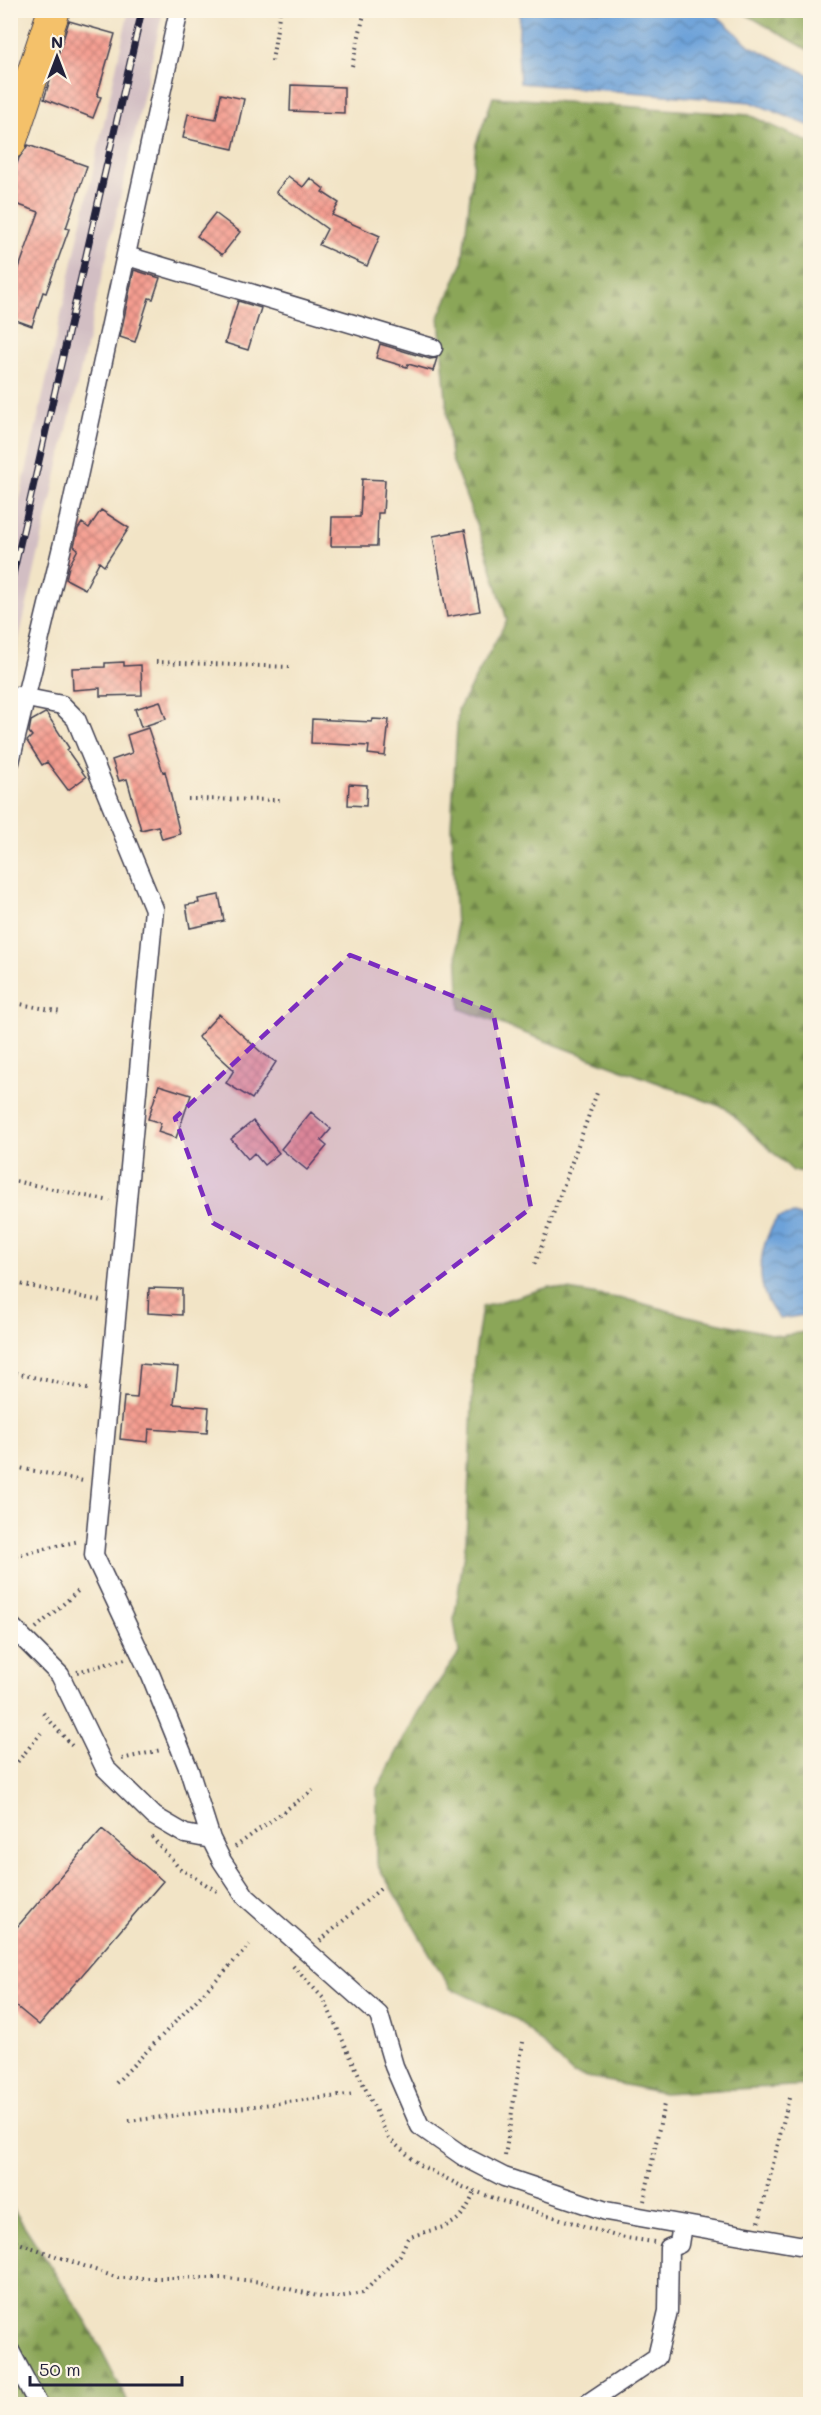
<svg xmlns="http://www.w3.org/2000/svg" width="821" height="2415" font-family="Mali,sans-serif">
<defs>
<pattern id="forest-firs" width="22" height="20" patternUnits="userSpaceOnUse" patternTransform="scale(1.5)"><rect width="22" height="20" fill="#8ba658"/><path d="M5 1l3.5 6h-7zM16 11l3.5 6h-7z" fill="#71874a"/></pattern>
<pattern id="water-waves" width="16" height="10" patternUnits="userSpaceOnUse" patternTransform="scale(1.5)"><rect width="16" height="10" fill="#6da2d9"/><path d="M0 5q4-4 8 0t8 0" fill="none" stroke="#5984b1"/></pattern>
<pattern id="building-cross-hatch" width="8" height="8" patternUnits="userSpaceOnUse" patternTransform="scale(1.5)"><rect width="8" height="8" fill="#f59d90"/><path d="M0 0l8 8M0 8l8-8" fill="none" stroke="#c68077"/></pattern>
</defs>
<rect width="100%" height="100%" fill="#fcf5e5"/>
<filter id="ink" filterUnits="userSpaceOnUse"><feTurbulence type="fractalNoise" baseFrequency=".0167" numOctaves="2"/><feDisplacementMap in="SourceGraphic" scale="12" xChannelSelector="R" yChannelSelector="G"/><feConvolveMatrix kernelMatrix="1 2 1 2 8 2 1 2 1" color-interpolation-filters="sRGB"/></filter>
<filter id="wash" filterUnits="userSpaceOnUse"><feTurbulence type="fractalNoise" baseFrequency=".008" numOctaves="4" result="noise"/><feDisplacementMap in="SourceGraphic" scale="24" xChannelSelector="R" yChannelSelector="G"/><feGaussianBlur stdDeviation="1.35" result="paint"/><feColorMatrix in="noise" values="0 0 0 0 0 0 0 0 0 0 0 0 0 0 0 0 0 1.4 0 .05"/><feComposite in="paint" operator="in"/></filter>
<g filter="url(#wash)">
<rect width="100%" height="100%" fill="#f2e4c6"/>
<path fill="#d2bec3" d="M129 10 163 11 11 674V539Z"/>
<path fill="url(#forest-firs)" stroke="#56644a" stroke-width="1.5" d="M740 11H810V51Z
M493 97 749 115 810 143V1172L793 1171 725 1108 460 1009 451 827 458 710 507 620 485 548 451 457 439 317 462 264 476 144Z
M549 1287 630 1300 688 1316 781 1336 810 1331V2085L663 2093 573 2074 518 2020 450 1988 377 1864V1790L418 1712 459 1653 454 1620 466 1540 474 1360 482 1307Z
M10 2204 88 2324 129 2404H11Z"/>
<path fill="url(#water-waves)" stroke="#48628a" stroke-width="1.5" d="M520 11H712L750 46 810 75V126L751 102 520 83 518 49Z
M794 1214 810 1220V1314L780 1319C753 1290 757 1250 777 1218Z"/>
<g id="blocks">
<path fill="url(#building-cross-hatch)" d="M69 21 115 34 97 96 101 97 93 118 44 99Z
M291 85 344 87V113L290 111Z
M221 94 244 99 233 149 183 138 188 114 216 119Z
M28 145 87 166 66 228 69 229 46 293 43 292 32 326 10 318V293L39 212 10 202V183L19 158Z
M288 176 303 187 310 178 324 189 322 192 339 203 332 215 380 236 367 266 319 245 327 229 276 192Z
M215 213 240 232 222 255 197 236Z
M134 270 160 278 153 299 149 298 135 342 120 337Z
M238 301 261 308 248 350 225 343Z
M380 344 430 359 437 358 433 371 408 364 407 367 376 358Z
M362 479 385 480 383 513H378L377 546H331L332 517H360Z
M101 510 129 528 104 566 99 562 85 589 66 579 69 566 78 549 74 546 78 529 82 523 89 528Z
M465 530 480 611 447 617 433 536Z
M124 662V666L141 665 142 695 100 696V688L73 690 72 668 105 667V663Z
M160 701 166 719 141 727 135 709Z
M45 713 47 714 69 748 67 750 86 777 68 790 47 762 42 765 27 741 32 736 29 732 31 721Z
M312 719 372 722 373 719 389 720 385 756 368 754 369 746 311 743Z
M148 728 163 772 165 771 180 834 162 839 158 826 141 830 127 779 119 781 112 760 132 753 127 735Z
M349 784 367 785 366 806 348 805Z
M219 895 224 921 190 928 186 905 199 903 198 899Z
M219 1014 262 1053 276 1062 252 1099 226 1083 234 1070 198 1037Z
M159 1085 191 1095 176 1138 158 1132 161 1123 148 1119Z
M311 1112 331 1129 321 1141 327 1146 307 1170 281 1149Z
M253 1121 279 1153 264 1165 254 1153 248 1159 231 1139Z
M149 1288 182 1289V1315L148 1313Z
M140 1364 178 1367 174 1404 209 1407 207 1433 149 1429 148 1442 120 1439 124 1397 137 1398Z
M102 1829 163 1881 39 2025 10 2001V1935Z"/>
</g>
</g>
<g filter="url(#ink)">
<use href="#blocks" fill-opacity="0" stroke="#413f50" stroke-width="1.5"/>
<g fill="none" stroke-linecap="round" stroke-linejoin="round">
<defs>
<path id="minor" d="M127 256 433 348
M17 696 62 705 76 719 154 909 94 1555 151 1676 189 1770 211 1839 222 1861 246 1897 379 2015 394 2066 420 2126 463 2156 504 2177 606 2211 810 2247
M10 762 69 518 179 10
M10 1625 60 1675 105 1768 154 1816 185 1834 211 1839
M10 2351 38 2404
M587 2404 657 2357 668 2311 669 2248 679 2244 682 2225"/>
<path id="trunk" d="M10 143 54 10"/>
</defs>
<use href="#minor" stroke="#413f50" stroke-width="21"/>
<use href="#trunk" stroke="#413f50" stroke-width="34"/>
<path stroke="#413f50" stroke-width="4" stroke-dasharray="1.5 4.5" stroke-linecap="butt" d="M272 61 280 10
M352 66 365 10
M156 662 289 667
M188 799 283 800
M10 1002 61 1012
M10 1180 110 1201
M535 1264 598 1090
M10 1282 101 1301
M10 1372 92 1390
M10 1466 83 1481
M10 1557 79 1541
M36 1628 78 1591
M77 1672 125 1659
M43 1713 72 1746
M122 1759 161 1750
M10 1771 41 1733
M152 1837 179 1868 220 1893
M235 1847 313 1790
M320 1941 380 1889
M293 1966 323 1998 389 2139 420 2165 463 2187 502 2201 619 2237 654 2242
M116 2083 250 1945
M129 2121 355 2094
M505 2156 523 2042
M644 2201 664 2104
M759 2222 790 2094
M10 2240 118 2278H226L262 2282 321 2297H339L363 2293 400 2255 408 2238C444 2223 457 2234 475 2191"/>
<use href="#minor" stroke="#fff" stroke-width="18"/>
<use href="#trunk" stroke="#f4c16a" stroke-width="32"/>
<defs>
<path id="rail" d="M10 588 142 10"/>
</defs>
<use href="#rail" stroke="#22223b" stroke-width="7"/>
<use href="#rail" stroke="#fcf5e5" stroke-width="4.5" stroke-dasharray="14" stroke-linecap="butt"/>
</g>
</g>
<path fill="#7b2cbf" fill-opacity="0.2" stroke="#7b2cbf" stroke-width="4.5" stroke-dasharray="12 8" stroke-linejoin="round" d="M350 955 493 1012 531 1208 387 1317 213 1223 175 1118Z"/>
<rect width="821" height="2415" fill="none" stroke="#fcf5e5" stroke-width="36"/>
<g transform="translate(57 57)" stroke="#fcf5e5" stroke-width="4.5" paint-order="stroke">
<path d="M0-4.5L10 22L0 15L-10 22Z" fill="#22223b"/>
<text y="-9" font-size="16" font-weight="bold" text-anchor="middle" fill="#22223b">N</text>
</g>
<path d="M30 2376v9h152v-9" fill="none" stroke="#22223b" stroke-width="3"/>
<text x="39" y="2376" font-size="18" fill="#22223b" stroke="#fcf5e5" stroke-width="4.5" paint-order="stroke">50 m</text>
</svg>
